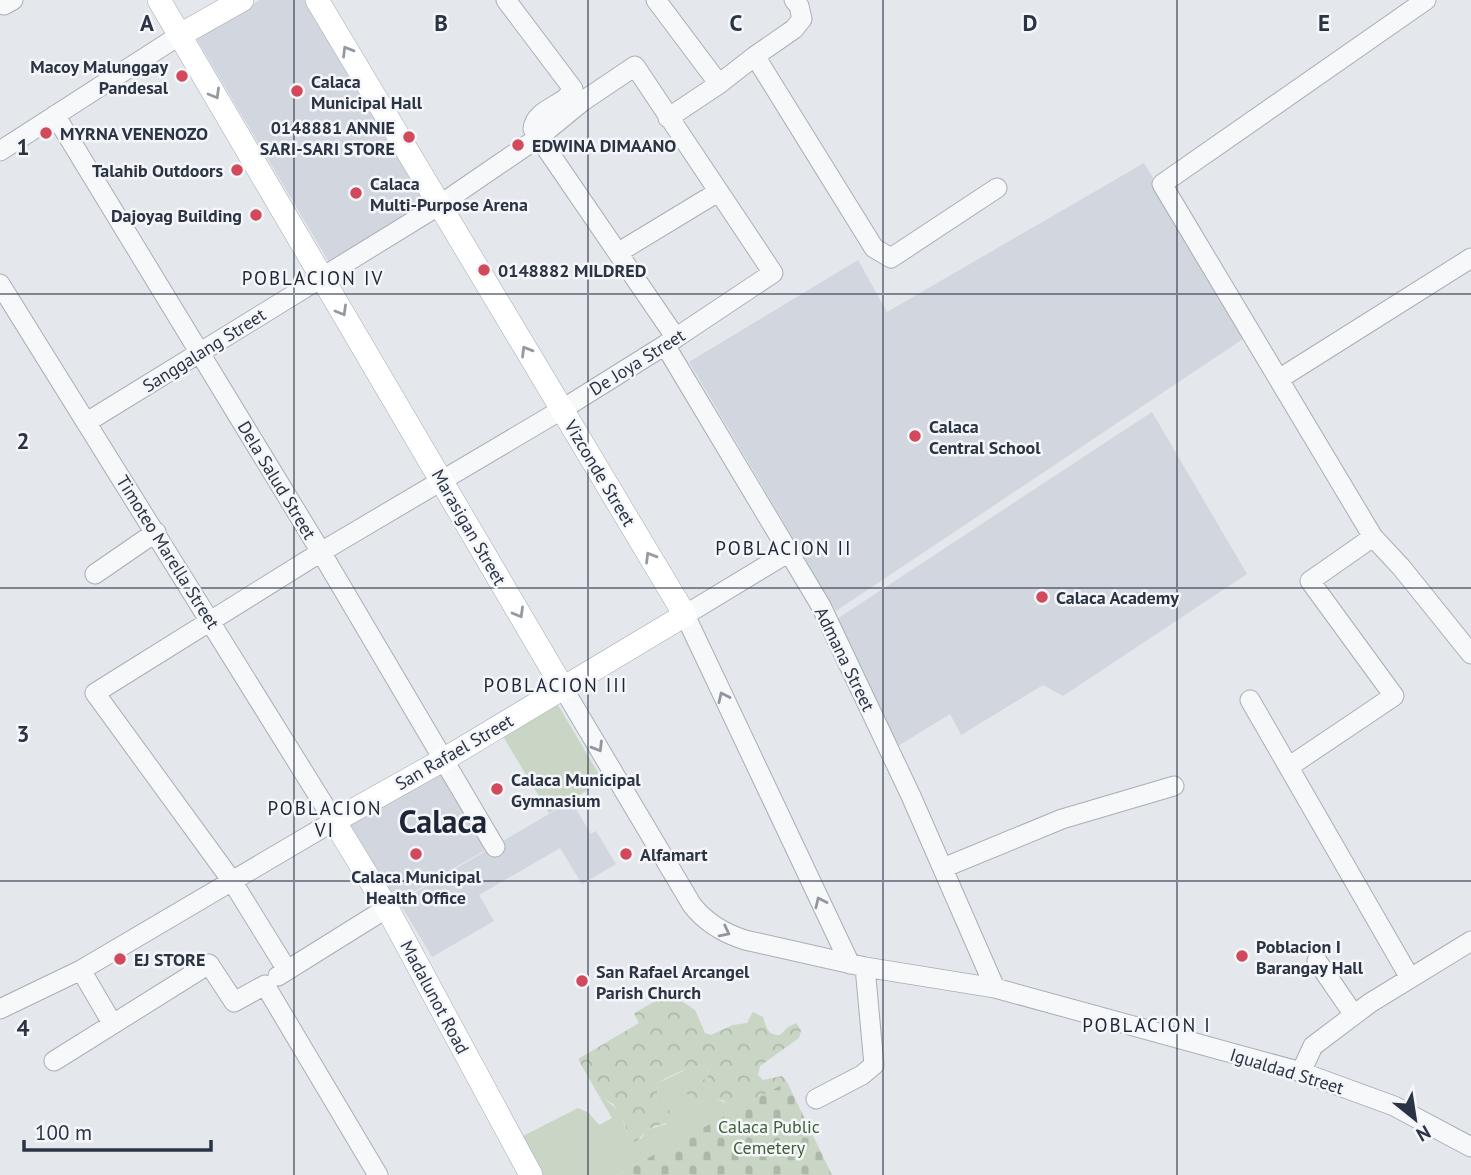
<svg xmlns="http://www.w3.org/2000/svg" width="1471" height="1175" font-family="'PT Sans',sans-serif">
<defs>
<pattern id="forest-crowns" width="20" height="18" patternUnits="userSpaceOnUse" patternTransform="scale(1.75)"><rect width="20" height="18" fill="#c9d6c5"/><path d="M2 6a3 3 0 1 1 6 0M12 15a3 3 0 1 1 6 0" fill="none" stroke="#adb8ab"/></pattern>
<pattern id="cemetery-stones" width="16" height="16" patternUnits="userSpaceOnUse" patternTransform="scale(1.75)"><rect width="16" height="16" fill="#c9d6c5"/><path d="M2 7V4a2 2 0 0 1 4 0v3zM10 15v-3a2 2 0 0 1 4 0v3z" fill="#adb8ab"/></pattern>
</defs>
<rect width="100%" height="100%" fill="#e4e7ec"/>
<path fill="#d2d6de" d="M260 0H308L428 203 329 262 196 38Z
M1144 163 1249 335 836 611 689 362 858 260 887 312Z
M1152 412 1247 574 1063 696 1043 685 961 735 950 714 893 749 837 619Z
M439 767 487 849 392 904 344 822Z
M571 801 591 834 596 831 616 864 582 884 560 848 479 895 494 921 432 957 399 902Z"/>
<path fill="#c9d6c5" d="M551 703 558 705 603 781 549 813 501 733Z
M703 1065 709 1069 707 1078 685 1091 698 1103C713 1099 725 1098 735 1111L617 1175H542L523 1136 578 1108 589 1113 599 1125 612 1118 599 1096C617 1106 623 1116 628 1137L641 1139 646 1130 666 1124 665 1102 657 1092 658 1083 689 1068Z"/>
<path fill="url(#forest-crowns)" d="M674 991 677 998 695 1010 705 1033 711 1035 733 1025 747 1023 753 1012 763 1017C767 1028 767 1035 780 1035L788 1027 796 1023 801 1030 799 1038 760 1066 758 1075 763 1080 782 1076 787 1082 735 1111 723 1100 695 1103 684 1090 707 1078 709 1069 703 1065C686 1068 672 1074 658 1083L657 1092 665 1102 673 1119C665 1125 657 1124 649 1129 643 1133 641 1138 635 1142L628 1137 625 1124 613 1104 599 1096 578 1059 639 1023 634 1013Z"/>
<path fill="url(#cemetery-stones)" d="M787 1082 832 1175H617Z"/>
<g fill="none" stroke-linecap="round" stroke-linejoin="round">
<defs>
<path id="minor" d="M1 0 4 5 13 0
M506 0 573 89C566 106 535 108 533 129L676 338
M656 0 719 84
M1426 0 1162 184 1373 537 1401 567 1471 654
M755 56 794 29 802 19 799 6 794 0
M55 115 321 552 495 847
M668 118 719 84 755 56 874 248 891 258 997 188
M0 151 180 35
M619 252 718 192
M0 284 334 821 81 970 0 1009
M665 345 821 606 911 796 995 988
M1279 379 1471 258
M87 422 438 206 539 137 583 101 635 66 773 273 665 345 561 410 321 552 95 693 232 881 287 970
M789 552 685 615 850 964
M95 574 156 532
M563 688 692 905C706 923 723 933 745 940L865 967 995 988 1301 1072 1394 1106 1471 1147
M1250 700 1410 978
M1290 766 1394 696 1310 581 1373 537
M943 868 1062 819 1174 786
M1317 961 1354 1015
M81 970 112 1023
M278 976 387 908
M54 1061 209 964 234 1002 265 985 378 1175
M1301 1072 1313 1046 1370 1003 1471 941
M816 1099 862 1075 874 1065 865 967"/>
<path id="major" d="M159 0 563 688
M317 0 685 615 443 760 334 821 387 908 531 1175
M180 35 242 0"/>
</defs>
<use href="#minor" stroke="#a9aeb7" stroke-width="21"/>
<use href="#major" stroke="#a3abb8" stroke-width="24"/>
<use href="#minor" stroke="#f7f8fa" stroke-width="19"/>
<use href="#major" stroke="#fff" stroke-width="23"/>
</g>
<defs><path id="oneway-chevron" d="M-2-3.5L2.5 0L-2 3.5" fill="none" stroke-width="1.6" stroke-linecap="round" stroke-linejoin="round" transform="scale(1.75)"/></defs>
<g stroke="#959aa2">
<use href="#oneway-chevron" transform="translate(347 51) rotate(-121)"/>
<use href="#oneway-chevron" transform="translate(215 94) rotate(60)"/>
<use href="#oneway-chevron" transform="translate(342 311) rotate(60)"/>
<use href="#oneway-chevron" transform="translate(526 351) rotate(-121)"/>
<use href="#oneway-chevron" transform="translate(650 557) rotate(-121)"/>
<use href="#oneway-chevron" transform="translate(519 613) rotate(60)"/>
</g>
<g stroke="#9196a0">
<use href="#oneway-chevron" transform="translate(723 697) rotate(-115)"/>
<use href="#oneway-chevron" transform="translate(598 747) rotate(59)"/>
<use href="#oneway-chevron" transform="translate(820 902) rotate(-115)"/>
<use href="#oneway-chevron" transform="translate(725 932) rotate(27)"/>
</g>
<path fill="none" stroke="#2b3445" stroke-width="2" stroke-opacity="0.55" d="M294 0V1175M588 0V1175M883 0V1175M1177 0V1175M0 294H1471M0 588H1471M0 881H1471"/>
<g fill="#d1495b" stroke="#f4f6f9" stroke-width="2.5">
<circle cx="182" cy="76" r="7"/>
<circle cx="297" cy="91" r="7"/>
<circle cx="46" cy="133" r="7"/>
<circle cx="409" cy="137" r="7"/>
<circle cx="518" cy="145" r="7"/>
<circle cx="237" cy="170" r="7"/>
<circle cx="356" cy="193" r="7"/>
<circle cx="256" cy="215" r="7"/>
<circle cx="484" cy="270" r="7"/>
<circle cx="915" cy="436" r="7"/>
<circle cx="1042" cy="597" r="7"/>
<circle cx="497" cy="789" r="7"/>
<circle cx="416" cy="854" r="7"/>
<circle cx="626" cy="854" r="7"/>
<circle cx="1242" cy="956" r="7"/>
<circle cx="120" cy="959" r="7"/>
<circle cx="582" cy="981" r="7"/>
</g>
<g text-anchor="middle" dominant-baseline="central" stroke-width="5" stroke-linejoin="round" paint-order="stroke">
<g font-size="18" font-weight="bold" fill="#2b3445" stroke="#f4f6f9" text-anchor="start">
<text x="168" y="66" text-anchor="end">Macoy Malunggay<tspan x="168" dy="21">Pandesal</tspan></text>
<text x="311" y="81">Calaca<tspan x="311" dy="21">Municipal Hall</tspan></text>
<text x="395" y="127" text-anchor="end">0148881 ANNIE<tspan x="395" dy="21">SARI-SARI STORE</tspan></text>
<text x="60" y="133">MYRNA VENENOZO</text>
<text x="532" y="145">EDWINA DIMAANO</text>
<text x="223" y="170" text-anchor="end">Talahib Outdoors</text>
<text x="370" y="183">Calaca<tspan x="370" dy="21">Multi-Purpose Arena</tspan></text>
<text x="242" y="215" text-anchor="end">Dajoyag Building</text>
<text x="498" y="270">0148882 MILDRED</text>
<text x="929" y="426">Calaca<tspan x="929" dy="21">Central School</tspan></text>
<text x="1056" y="597">Calaca Academy</text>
<text x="511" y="779">Calaca Municipal<tspan x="511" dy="21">Gymnasium</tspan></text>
<text x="640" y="854">Alfamart</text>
<text x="416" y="876" text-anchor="middle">Calaca Municipal<tspan x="416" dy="21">Health Office</tspan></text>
<text x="1256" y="946">Poblacion I<tspan x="1256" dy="21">Barangay Hall</tspan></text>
<text x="134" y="959">EJ STORE</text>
<text x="596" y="971">San Rafael Arcangel<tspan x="596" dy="21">Parish Church</tspan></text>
</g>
<g font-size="18" fill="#2b3445" stroke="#f4f6f9">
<text transform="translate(204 350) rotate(-32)">Sanggalang Street</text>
<text transform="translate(637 362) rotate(-32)">De Joya Street</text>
<text transform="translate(600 473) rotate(59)">Vizconde Street</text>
<text transform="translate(277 480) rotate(59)">Dela Salud Street</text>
<text transform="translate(469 527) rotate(60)">Marasigan Street</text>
<text transform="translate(168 552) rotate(58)">Timoteo Marella Street</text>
<text transform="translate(845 659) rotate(64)">Admana Street</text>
<text transform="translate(454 752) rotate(-30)">San Rafael Street</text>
<text transform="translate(435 997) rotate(62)">Madalunot Road</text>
<text transform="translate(1287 1071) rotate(17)">Igualdad Street</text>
</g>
<g font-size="18" fill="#3f6138" stroke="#f4f6f9">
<text x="769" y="1126">Calaca Public<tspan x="769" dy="21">Cemetery</tspan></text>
</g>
<g font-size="19" letter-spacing="2" fill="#1d2536" stroke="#f4f6f9">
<text x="313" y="278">POBLACION IV</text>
<text x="784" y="548">POBLACION II</text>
<text x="556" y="685">POBLACION III</text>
<text x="325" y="808">POBLACION<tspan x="325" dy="22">VI</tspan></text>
<text x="1147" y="1025">POBLACION I</text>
</g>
<g font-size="32" font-weight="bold" fill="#1d2536" stroke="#f4f6f9">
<text x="443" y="821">Calaca</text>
</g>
</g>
<g font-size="23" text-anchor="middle" font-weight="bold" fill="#2b3445" stroke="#f4f6f9" stroke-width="5" stroke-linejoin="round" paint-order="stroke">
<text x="147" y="31">A</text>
<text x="441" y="31">B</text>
<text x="736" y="31">C</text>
<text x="1030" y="31">D</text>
<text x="1324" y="31">E</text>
<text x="23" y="155">1</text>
<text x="23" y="449">2</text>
<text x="23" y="742">3</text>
<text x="23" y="1036">4</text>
</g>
<g transform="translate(1415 1119) rotate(150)" stroke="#f4f6f9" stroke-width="5" paint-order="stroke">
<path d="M0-5L12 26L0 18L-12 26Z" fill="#2b3445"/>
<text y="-10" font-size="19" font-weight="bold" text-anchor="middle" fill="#2b3445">N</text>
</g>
<path d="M24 1140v10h187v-10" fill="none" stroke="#2b3445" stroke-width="3.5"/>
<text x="35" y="1140" font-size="21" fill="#2b3445" stroke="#f4f6f9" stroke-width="5" paint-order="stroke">100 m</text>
</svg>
